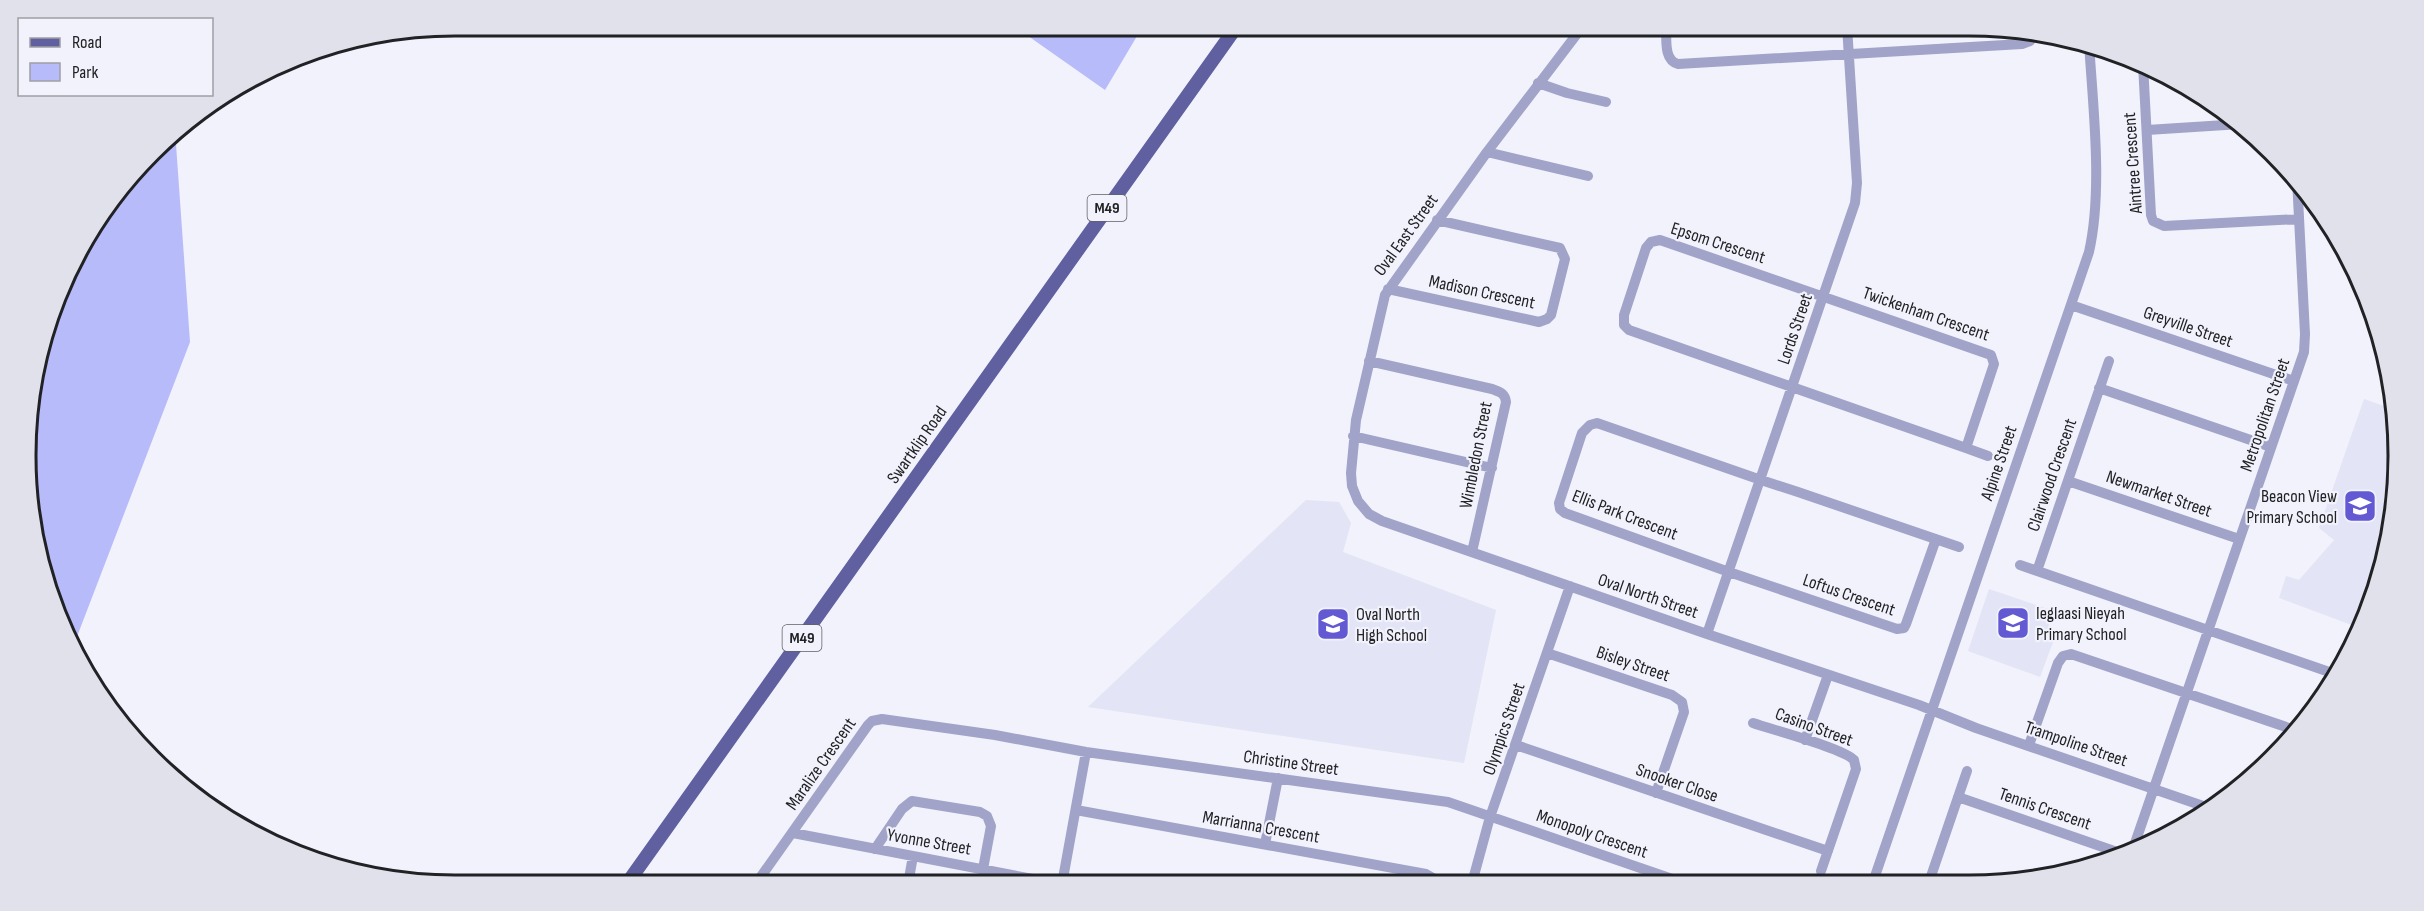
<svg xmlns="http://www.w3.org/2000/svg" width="2424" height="911" font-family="'Sofia Sans Condensed',sans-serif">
<rect width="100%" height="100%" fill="#f1f2fb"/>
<path fill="#e3e4f5" d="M2364 399 2395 410 2398 484 2384 567 2357 627 2279 598 2286 576 2299 580 2334 540 2319 528Z
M1306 500 1339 502 1351 523 1343 552 1496 610 1464 763 1088 707Z
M1989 589 2054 611 2046 634 2055 637 2040 677 1968 651Z"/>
<path fill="#b8bbfa" d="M1014 26H1143L1105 90Z
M175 130 190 342 73 647 58 620 34 540 29 399 48 318 83 241Z"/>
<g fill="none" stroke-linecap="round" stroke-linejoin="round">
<path stroke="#a1a3c8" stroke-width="10" d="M1583 26 1487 152 1385 295 1356 420 1351 473 1352 486 1358 501 1369 514 1382 521 1707 634 1919 705 1976 728 2209 808
M1666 26C1667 38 1663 60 1678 64L2022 44 2030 41 2034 34
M2143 64 2151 215 2153 221 2164 226 2299 219
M1538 83 1567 93 1606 102
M2147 130 2241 124
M1487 152 1588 176
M1388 289 1539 322 1547 319 1551 315 1565 259 1560 248 1437 220
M2071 305 2294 381
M1369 361 1492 389C1500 392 1505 393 1506 402L1472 552
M2099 388 2271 447
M1353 436 1492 468
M1966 448 1994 364 1991 355 1660 240 1651 242 1646 248 1624 315V325L1629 330 1966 448 1988 456
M2068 481 2239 539
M1936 539 1906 624 1904 628 1897 629 1729 572 1565 513 1560 509 1559 503 1582 433 1590 425 1597 423 1761 480 1798 492 1959 547
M2020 565 2335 674
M2037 571 2109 361
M1707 634 1855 203 1857 183 1847 26
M1547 653 1672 695 1682 702 1684 712 1656 793
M1753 723C1773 730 1843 748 1854 760L1856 769 1821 871
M1805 740 1828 675
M1516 745 1828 851
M2029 745 2058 663 2063 656 2071 654 2295 730
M1958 797 2120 853
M1076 810 1426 874 1433 878 1436 883
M793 833 1059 884
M1265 844 1278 778
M875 849 902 809 912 801 980 812 987 816 991 826 983 869
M2133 849 2304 352 2305 334 2297 179
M1873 882 2089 252C2103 190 2093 107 2089 43
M1929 882 1967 771
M1472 883 1490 817 1570 586
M908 884 913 856
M1062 884 1086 752
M755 885 868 725 872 721 882 719 995 735 1086 752 1448 802 1684 883"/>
<path stroke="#6060a0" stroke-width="14" d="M626 885 1237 26"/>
</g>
<defs>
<symbol id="school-square" viewBox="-11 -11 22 22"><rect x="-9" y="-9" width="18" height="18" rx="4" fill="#6359d2" stroke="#f1f2fb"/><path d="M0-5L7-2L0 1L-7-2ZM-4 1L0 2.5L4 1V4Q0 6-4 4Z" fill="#fff"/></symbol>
</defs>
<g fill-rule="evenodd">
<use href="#school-square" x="2341" y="487" width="38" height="38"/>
<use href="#school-square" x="1994" y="604" width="38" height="38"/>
<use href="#school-square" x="1314" y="605" width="38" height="38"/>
</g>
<g text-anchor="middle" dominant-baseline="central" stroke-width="4.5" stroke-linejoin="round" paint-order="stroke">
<g fill="#f1f2fb" stroke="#5f6065" stroke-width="1.5">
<rect x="1087.5" y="195" width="39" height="26" rx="4.5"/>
<rect x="782.5" y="625" width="39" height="26" rx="4.5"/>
</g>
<g font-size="16" font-weight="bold" fill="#212225">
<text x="1107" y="208">M49</text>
<text x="802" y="638">M49</text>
</g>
<g font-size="18" fill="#212225" stroke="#f1f2fb">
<text transform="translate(2133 163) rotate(-94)">Aintree Crescent</text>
<text transform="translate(1406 235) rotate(-54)">Oval East Street</text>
<text transform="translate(1718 243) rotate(18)">Epsom Crescent</text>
<text transform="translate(1482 292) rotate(12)">Madison Crescent</text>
<text transform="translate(1926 314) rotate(19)">Twickenham Crescent</text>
<text transform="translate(2188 327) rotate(19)">Greyville Street</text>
<text transform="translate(1795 329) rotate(-71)">Lords Street</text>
<text transform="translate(2265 415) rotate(-71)">Metropolitan Street</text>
<text transform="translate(917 445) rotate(-55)">Swartklip Road</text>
<text transform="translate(1476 455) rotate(-79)">Wimbledon Street</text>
<text transform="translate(1999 463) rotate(-71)">Alpine Street</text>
<text transform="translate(2052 475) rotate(-71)">Clairwood Crescent</text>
<text transform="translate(2159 494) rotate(19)">Newmarket Street</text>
<text transform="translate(1625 515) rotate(21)">Ellis Park Crescent</text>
<text transform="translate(1849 595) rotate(19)">Loftus Crescent</text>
<text transform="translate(1648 596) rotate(19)">Oval North Street</text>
<text transform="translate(1633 664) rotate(19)">Bisley Street</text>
<text transform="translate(1814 727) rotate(20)">Casino Street</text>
<text transform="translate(1504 729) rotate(-71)">Olympics Street</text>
<text transform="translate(2076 744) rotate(19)">Trampoline Street</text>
<text transform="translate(1291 763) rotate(8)">Christine Street</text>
<text transform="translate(821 764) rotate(-55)">Maralize Crescent</text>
<text transform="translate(1677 783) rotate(19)">Snooker Close</text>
<text transform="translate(2045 809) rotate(19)">Tennis Crescent</text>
<text transform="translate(1261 827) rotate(10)">Marrianna Crescent</text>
<text transform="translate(1592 834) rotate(19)">Monopoly Crescent</text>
<text transform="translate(929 842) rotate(10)">Yvonne Street</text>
</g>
<g font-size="18" fill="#212225" stroke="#f1f2fb" text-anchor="start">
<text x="2337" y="496" text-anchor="end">Beacon View<tspan x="2337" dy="21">Primary School</tspan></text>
<text x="2036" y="613">Ieglaasi Nieyah<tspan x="2036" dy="21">Primary School</tspan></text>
<text x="1356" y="614">Oval North<tspan x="1356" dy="21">High School</tspan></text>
</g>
</g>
<path d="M0 0H2424V911H0ZM455 36H1969A419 419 0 0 1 2388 455V456A419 419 0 0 1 1969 875H455A419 419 0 0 1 36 456V455A419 419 0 0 1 455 36Z" fill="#e0e1ea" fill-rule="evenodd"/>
<path fill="none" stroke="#212225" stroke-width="3" d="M455 36H1969A419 419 0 0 1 2388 455V456A419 419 0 0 1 1969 875H455A419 419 0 0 1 36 456V455A419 419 0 0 1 455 36Z"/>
<rect x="18" y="18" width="195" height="78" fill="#f1f2fb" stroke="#9e9fa5" stroke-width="1.5"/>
<rect x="30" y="38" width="30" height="9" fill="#6060a0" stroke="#9e9fa5" stroke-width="1.5"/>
<text x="72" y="48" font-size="18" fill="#212225">Road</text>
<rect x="30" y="63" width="30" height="18" fill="#b8bbfa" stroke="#9e9fa5" stroke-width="1.5"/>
<text x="72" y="78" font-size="18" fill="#212225">Park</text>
</svg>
